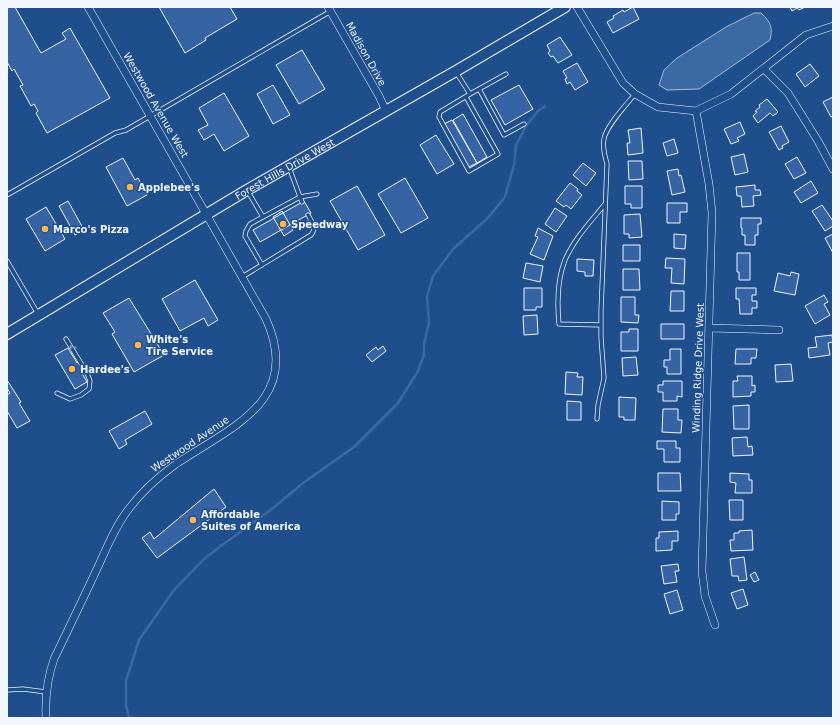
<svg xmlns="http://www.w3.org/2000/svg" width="840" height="725" font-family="'DejaVu Sans',sans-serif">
<rect width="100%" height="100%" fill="#1f4e8c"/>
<path fill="#3b69a3" stroke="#a8bbd7" d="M754 13H761C771 22 773 28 770 40L699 89 667 90 659 85 664 70 677 58 726 27Z"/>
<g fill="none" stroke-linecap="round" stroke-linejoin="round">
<path stroke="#3b69a3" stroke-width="2.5" d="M129 718 126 706V681L139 640 174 590 204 559 218 548 272 509 303 483 354 447 398 403 418 371 424 355V344L429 322 427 296 433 276 453 249 487 219 505 197 514 165 516 145 526 126 538 111 545 106"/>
</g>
<path fill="#3563a3" stroke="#f2f6ff" d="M7 7H15L41 53 66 39 62 33 70 28 110 98 47 133 36 113 38 111 34 104 31 106 20 86 23 85 14 69 12 71 7 62Z
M159 7H230L237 19 205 38 206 40 185 53Z
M633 7 639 19 613 33 607 22 614 18 613 16 623 10 624 12Z
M790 7H805L799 10 797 8 792 11Z
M560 37 572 55 558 63 553 56 551 57 548 53 550 51 547 45Z
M302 50 325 89 299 104 276 65Z
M577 63 588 82 575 90 570 82 567 84 565 79 567 78 563 71Z
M810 64 819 76 805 87 796 74Z
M273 85 290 115 273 124 257 94Z
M519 85 533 109 505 125 491 100Z
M224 93 249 136 224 151 214 134 204 140 198 130 208 125 199 108Z
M833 97V116L831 117 823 102Z
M767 99 778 112 773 116 770 113 758 123 753 116 757 112 755 111 760 107 759 105Z
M463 114 487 157 477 163 453 120Z
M452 120 477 163 467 168 442 125Z
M740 122 745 134 737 138 739 141 731 144 724 129Z
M781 126 789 142 782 146 783 148 779 150 769 132Z
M641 128 643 153 628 155 627 143H630L628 130Z
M436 135 454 164 437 174 420 145Z
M674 139 678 153 667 156 663 143Z
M744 154 748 172 735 175 731 157Z
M797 157 806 173 794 179 785 164Z
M123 158 135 180 138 178 147 195 127 206 106 167Z
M628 161H642L643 179 629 180Z
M583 163 596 173 586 186 573 175Z
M678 169 679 176 681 175 685 192 672 195 667 171Z
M405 178 428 218 401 233 378 194Z
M811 181 818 193 801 203 794 192Z
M570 183 578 189 577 191 582 195 571 209 566 205 564 207 556 201Z
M755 185V190H760L761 195 753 196 754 206 742 207 741 196H737L736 187Z
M357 186 385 235 358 250 330 201Z
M625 186H642V208H631V204H625Z
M68 201 84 230 75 235 59 206Z
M304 201 311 213 260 242 253 230Z
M667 203H687V212H680V223H667Z
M822 205 833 221V226L825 231 812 211Z
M46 207 65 239 45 251 26 219Z
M555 208 567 216 556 232 545 224Z
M282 211 293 230 284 236 273 217Z
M640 214 642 237 629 238V234H624V215Z
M741 218H761V224H758V235H755V245H745V235H742V228H741Z
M538 228 553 236 544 260 530 254 538 237 535 236Z
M674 234 686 235 685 249 674 248Z
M833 234V253L825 238Z
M623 245H640V261H623Z
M737 253H750V280H739V272H737Z
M666 258 685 259 684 284 671 283 672 268H665Z
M577 259 594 260 593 276H585V272L577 271Z
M526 263 543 266 540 282 523 278Z
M623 269H639L640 290H623Z
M791 272 799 274 795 295 774 291 778 273 790 276Z
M195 280 218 320 208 326 204 318 180 331 162 299Z
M524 288H542V307H536V310H524Z
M736 288H756V295H752V301H757V308H752V314H740L739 299H736Z
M671 291H684V311H670Z
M824 295 828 302 824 304 830 315 815 324 805 306Z
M621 297H635V315H639L638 323 621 322Z
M129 298 164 355 134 372 112 334 115 332 103 313Z
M537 315 538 334 524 335 523 316Z
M661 324H684V339H661Z
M629 329H638V351H621V332H629Z
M832 335 833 342 828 343 830 355 809 358 808 348 817 347 815 337Z
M383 346 386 351 372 362 366 355 376 347 378 350Z
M68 348 77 363 79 362 83 368 80 370 87 382 75 389 55 355Z
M670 349H681V374H667V367H664V360H670Z
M736 349H757L756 358H751V364H735Z
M636 357 638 375 623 376 622 358Z
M791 364 793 381 776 382 775 365Z
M566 372 578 373 577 377H583L582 395 565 394Z
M737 376H752V386L755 385V392H751V396L733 397V381H738Z
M7 380 21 402 19 403 30 421 17 428 7 411V395L10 393 7 388Z
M663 381H682V397L677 396V401H663V392H658V385H663Z
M619 397 636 398 635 420H624V417H619Z
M567 401 581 402V420H567Z
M749 405V429H734L733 406Z
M663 409H678V420H682L681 433 662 432Z
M145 411 152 424 125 440 127 444 119 449 109 431Z
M747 437 748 447 752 446 753 455 733 456 732 438Z
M657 441H676V448H680V462H664V449H657Z
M658 473H680L681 491H658Z
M730 473 749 474V480H752V493H735L736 483 730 482Z
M214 489 226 507 157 558 142 538 150 532 154 539Z
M729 500H743V520H730Z
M662 501 679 502V514H676V520H662Z
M752 530 753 550 731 551 730 540H734V533H739V531Z
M678 531V541H672V550L656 551V538H659V532Z
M744 557 747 580 739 581 738 576H732L730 559Z
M678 564 679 571H675L677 582 664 584 661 566Z
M755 572 759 580 754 582 750 575Z
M743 589 748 605 737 609 731 593Z
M677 590 683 610 670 614 664 594Z"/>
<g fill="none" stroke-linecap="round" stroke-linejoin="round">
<defs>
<path id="lane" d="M456 72 470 94 440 112 439 117 469 171 498 154 466 97
M479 89 504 135 524 124
M470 94 506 74
M289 167 300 197 317 194
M247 190 263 217
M7 195 115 133 126 130 331 11
M7 261 38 314
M262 265 245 236 246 231 250 224 300 197 302 202
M242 277 311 235C317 228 312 222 308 215
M601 325 559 324C557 303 557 280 565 260 574 239 591 221 605 204
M57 393 70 399 81 395 89 389 90 381 87 373 66 339
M597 419 598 405 604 378 601 337V311L607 164C605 156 602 147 604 139 606 126 626 105 635 94
M7 690 23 689 46 692"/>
<path id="street" d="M328 7 379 96 386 111
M577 7 623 83 635 94 658 107 696 111 731 94 806 35 833 26
M764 69 788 93 818 141 833 169
M696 111 709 184 712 213 702 571 705 596 715 625
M709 328 779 330
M46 718C45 696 47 679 54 659 68 630 82 601 96 571 106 550 114 528 128 510 141 492 158 477 176 464 231 427 303 401 266 319L88 7"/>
<g id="secondary">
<path id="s1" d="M7 334 247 190 456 71 565 7"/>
</g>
</defs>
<use href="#lane" stroke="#f2f6ff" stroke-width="5"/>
<use href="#street" stroke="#f2f6ff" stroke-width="8"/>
<use href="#secondary" stroke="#f2f6ff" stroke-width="12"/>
<use href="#lane" stroke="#1f4e8c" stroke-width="3.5"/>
<use href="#street" stroke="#1f4e8c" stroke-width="7"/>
<use href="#secondary" stroke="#1f4e8c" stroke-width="10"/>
</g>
<defs><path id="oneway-chevron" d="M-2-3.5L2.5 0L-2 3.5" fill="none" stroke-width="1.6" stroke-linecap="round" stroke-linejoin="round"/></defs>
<use stroke="#7e9ac0" href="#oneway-chevron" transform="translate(72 348) rotate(-123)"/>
<g fill="#ffb74d" stroke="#1f4e8c" stroke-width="1.5">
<circle cx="130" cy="187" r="4"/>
<circle cx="283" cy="224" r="4"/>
<circle cx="45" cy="229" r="4"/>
<circle cx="138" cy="345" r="4"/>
<circle cx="72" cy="369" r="4"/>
<circle cx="193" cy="520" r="4"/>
</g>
<g text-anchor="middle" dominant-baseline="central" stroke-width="3" stroke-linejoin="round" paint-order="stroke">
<g font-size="10" fill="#f2f6ff" stroke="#1f4e8c">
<text transform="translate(366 54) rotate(61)">Madison Drive</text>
<text transform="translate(156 105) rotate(60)">Westwood Avenue West</text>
<text stroke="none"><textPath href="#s1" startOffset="323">Forest Hills Drive West</textPath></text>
<text transform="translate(698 368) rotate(-88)">Winding Ridge Drive West</text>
<text transform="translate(190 444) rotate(-34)">Westwood Avenue</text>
</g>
<g font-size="10" font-weight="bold" fill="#f2f6ff" stroke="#1f4e8c" text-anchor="start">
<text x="138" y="187">Applebee's</text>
<text x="291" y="224">Speedway</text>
<text x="53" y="229">Marco's Pizza</text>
<text x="146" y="339">White's<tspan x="146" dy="12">Tire Service</tspan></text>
<text x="80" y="369">Hardee's</text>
<text x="201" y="514">Affordable<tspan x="201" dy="12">Suites of America</tspan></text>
</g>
</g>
<rect width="840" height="725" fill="none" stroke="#f2f6ff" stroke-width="16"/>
</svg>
